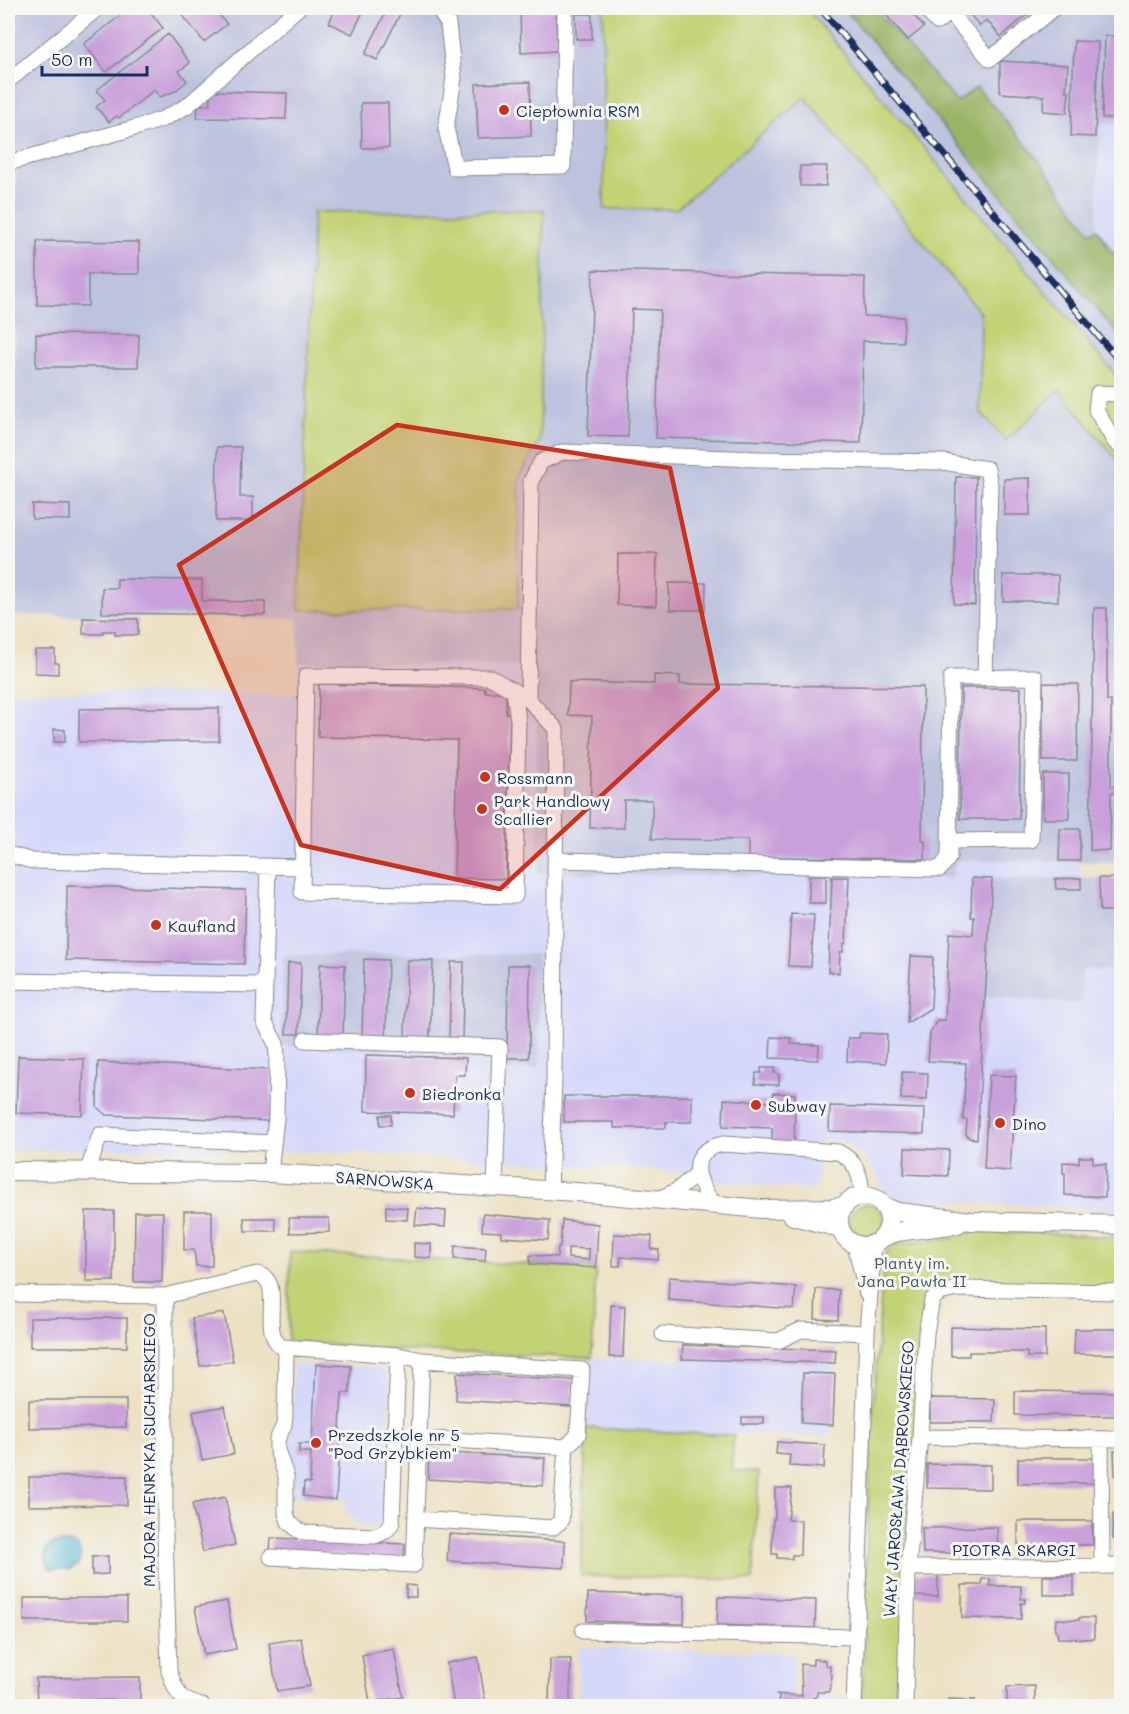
<svg xmlns="http://www.w3.org/2000/svg" width="1129" height="1714" font-family="Mali,sans-serif">
<rect width="100%" height="100%" fill="#f6f6f2"/>
<filter id="ink" filterUnits="userSpaceOnUse"><feTurbulence type="fractalNoise" baseFrequency=".0167" numOctaves="2"/><feDisplacementMap in="SourceGraphic" scale="12" xChannelSelector="R" yChannelSelector="G"/><feConvolveMatrix kernelMatrix="1 2 1 2 8 2 1 2 1" color-interpolation-filters="sRGB"/></filter>
<filter id="wash" filterUnits="userSpaceOnUse"><feTurbulence type="fractalNoise" baseFrequency=".008" numOctaves="4" result="noise"/><feDisplacementMap in="SourceGraphic" scale="24" xChannelSelector="R" yChannelSelector="G"/><feGaussianBlur stdDeviation="1.35" result="paint"/><feColorMatrix in="noise" values="0 0 0 0 0 0 0 0 0 0 0 0 0 0 0 0 0 1.4 0 .05"/><feComposite in="paint" operator="in"/></filter>
<g filter="url(#wash)">
<rect width="100%" height="100%" fill="#ede1c3"/>
<path fill="#d5d8f9" d="M1100 124H1121V264L1097 229Z
M298 663 522 665 527 715 537 722 538 873 949 878 958 860 1080 862 1081 878 985 996 1076 1004 1082 1002V970H1121V1210L898 1199 887 1194 869 1163 850 1144 820 1140 816 1190 709 1181 686 1172 354 1153 136 1149 8 1150 12 691 297 694Z
M592 1358 833 1363V1374H835L833 1425H831L830 1437 586 1428Z
M293 1364 383 1368 390 1379 386 1514 376 1527H360L345 1511 346 1499 294 1496V1467L284 1449V1443L293 1431Z
M579 1647 794 1653 792 1694 836 1696V1706H578Z"/>
<path fill="#bdc3de" fill-rule="evenodd" d="M8 8H603L605 209 676 208 804 97 981 314 980 412 1006 441 1058 390 1121 464V862L958 860 950 878 538 873 537 722 527 715 521 701 522 665 298 663V619L12 615 16 160 8 150ZM543 210 540 441 519 477 518 609 299 610 313 213Z
M806 8H844L1121 338V381Z
M874 8H1121V124H1100L1097 229 1090 232 1038 159 977 87 957 103Z
M1121 878V970H1082V1002L1076 1004 985 996 992 879Z
M538 954 539 1068 493 1069 492 1053 281 1046 283 955Z"/>
<path fill="#c3d275" stroke="#6f806a" stroke-width="1.5" d="M603 8H806L1121 381V464L1059 390 1006 441 980 412 981 314 805 97 676 209H604Z
M544 210 540 441 519 477 518 609 299 610 313 212Z
M850 1221a17 17 0 1 1 34 0a17 17 0 1 1-34 0Z
M967 1232 1047 1233 1121 1238V1287L935 1288 900 1706H862L870 1449 884 1257 888 1250 896 1244 954 1238V1234Z
M290 1252 596 1268 592 1358 414 1351 288 1341Z
M586 1428 734 1435 731 1470 759 1472 753 1580 581 1576Z"/>
<path fill="#9ab466" stroke="#5a7262" stroke-width="1.5" d="M844 8H874L957 102 977 87 1038 159 1090 232 1097 229 1121 264V338Z"/>
<path fill="#4ab0c9" stroke="#327094" stroke-width="1.5" d="M55 1543H69L78 1546 81 1555 79 1565 69 1570 51 1569C44 1562 44 1556 47 1547Z"/>
<g id="blocks">
<path fill="#c9a0da" fill-rule="evenodd" d="M130 8H147L163 28 106 72 84 44Z
M194 8H213L227 24 204 42 183 16Z
M336 8H365L352 34 329 23Z
M388 8H403L377 60 365 54Z
M520 8H540V11H556L557 51 521 53Z
M880 8H907L924 27 908 40Z
M964 8H1035L1001 37 987 20 980 26Z
M576 14H592V39H576Z
M168 34 190 63 179 71 187 81 175 91 160 97 154 90 119 118 117 116 109 122 96 107 105 100 97 90Z
M1105 36H1122V119L1102 118Z
M1074 41 1098 42 1095 137 1071 136Z
M1000 61 1068 65 1066 91H1069L1067 113 1043 111 1044 96 1000 93Z
M530 82 531 136 478 138 476 84Z
M211 91 287 93 286 119 197 118 198 105H210Z
M361 103H388L389 148H362Z
M800 166H827L826 186H800Z
M37 241 139 242V274H88V306L37 305Z
M593 270 865 277 864 316 904 317 903 342 863 341 861 443 656 438 660 310 632 309 628 437 588 436Z
M36 334 139 335 138 367H36Z
M217 447H241L240 497H253V521H216Z
M956 477H976L975 605 954 604Z
M1030 478V515H1004V479Z
M32 504 70 505V520L32 519Z
M618 554H657L656 606 617 605Z
M1003 575H1058V601H1003Z
M117 579 202 580V601L265 602V615L102 613V588H117Z
M669 583H706L705 610H670Z
M1117 586H1122V631H1117Z
M1094 608H1107V701H1111V786L1115 787V793H1111L1110 851 1090 850Z
M83 618 138 619V635H115V631H103V634H83Z
M35 650H55V663H58V674L35 673Z
M654 675 680 676V684L923 687 922 841H925V859L748 857V840L652 839V800H624V828H590L592 716 568 715 569 682 654 684Z
M1043 683 1078 684 1077 761H1043Z
M319 684 485 688V692H506V713H510L506 879 454 878 457 740 318 737Z
M961 688H1021L1019 819H960Z
M167 708H219V741L79 742V709Z
M54 729 65 730V742H54Z
M1043 774H1069V819H1043Z
M1060 829H1080V861H1059Z
M809 876H826V903H809Z
M832 877H849L846 943H844L843 952H840L839 973 828 972Z
M972 878 992 879 977 1139 969 1138 966 1134 967 1120H963L966 1063 928 1061 930 1033 937 1020H945L949 933 973 935 974 917H971Z
M1081 878V889H1056L1055 879Z
M1099 878H1121L1122 911H1100Z
M67 886 246 890 244 964 66 960Z
M791 914 814 915 811 967 788 966Z
M911 956 933 957 931 1008 907 1023Z
M364 959 388 960 386 1037 362 1036Z
M407 960 433 961 430 1038 405 1037Z
M451 962H464L462 1039H449Z
M288 963H301L299 1034H286Z
M320 964 345 965 343 1035H318Z
M508 965H530L529 1058H507Z
M860 1033 887 1034 886 1063 847 1061 848 1038H859Z
M771 1037 791 1038V1044L819 1045 818 1060 770 1058Z
M366 1055 466 1058 465 1075H455L453 1114 365 1111Z
M18 1056 84 1059 82 1115 16 1113Z
M98 1062 272 1070 271 1121 106 1115 97 1107Z
M761 1068H775L774 1073 779 1074V1085L755 1084 756 1073H761Z
M902 1072 928 1073 927 1100 901 1099Z
M989 1075 1016 1076 1010 1171 984 1169Z
M773 1093 795 1094 794 1152 772 1151V1128L723 1126 724 1099 773 1102Z
M564 1096H692V1122H666V1128H614V1122H564Z
M830 1106 925 1109 924 1134 829 1131Z
M1122 1113V1171H1118L1116 1114Z
M380 1115H391V1125H380Z
M905 1148 949 1150 948 1176 904 1174Z
M1079 1157H1093V1163L1106 1164 1105 1197 1065 1195V1173H1063V1162L1079 1163Z
M386 1206 408 1208 407 1220 386 1219Z
M417 1208 446 1211 445 1227 415 1225Z
M86 1211H114V1281H86Z
M184 1211H212V1266H196L194 1250H184Z
M135 1212H163L162 1282H134Z
M483 1214 550 1220 548 1240 501 1237V1232L482 1231Z
M244 1218H275L276 1231H245Z
M289 1218H329V1232L290 1233Z
M562 1220 598 1224 596 1268 530 1264V1255L557 1257 558 1247H560ZM568 1248 589 1249V1260L568 1258Z
M614 1234 652 1236 651 1249 659 1250 658 1260 621 1257 620 1266H613Z
M414 1243 431 1244V1258L414 1257Z
M455 1246 486 1248 485 1261 454 1259Z
M669 1277 796 1287 794 1309 668 1300Z
M816 1289 839 1290 838 1320 815 1319Z
M611 1305 625 1306 623 1357H609Z
M224 1313 233 1361 200 1366 192 1318Z
M30 1318H127V1347H30Z
M951 1327 1045 1329V1357H1027V1352H969V1356H951Z
M1075 1329H1122V1354H1074Z
M683 1345 836 1350 835 1363 682 1359Z
M316 1364 351 1366 350 1393H342L336 1500 303 1496 304 1482 310 1483 311 1452H299V1444H312Z
M457 1373 574 1380 572 1407 456 1400Z
M803 1373 835 1374 833 1425 801 1423Z
M1015 1391 1122 1392V1416L1015 1415Z
M930 1398 995 1399 994 1422H930Z
M29 1400H126V1427L29 1428Z
M225 1406 234 1454 202 1460 193 1412Z
M742 1417H764V1424H742Z
M777 1442 825 1445 824 1468 789 1466 790 1455 776 1454Z
M1114 1451H1122V1476H1115Z
M429 1452 545 1458 543 1486 428 1479Z
M1018 1458H1094V1483L1018 1484Z
M927 1464 991 1465V1489L927 1488Z
M127 1476V1505L29 1506V1477Z
M775 1488H792L788 1520H801L800 1555H792V1559L777 1558V1554H772L773 1519H775Z
M225 1497 235 1545 203 1552 192 1504Z
M1113 1514H1122V1539H1113Z
M1018 1521H1092L1093 1545H1018Z
M997 1527 998 1553H923L922 1528Z
M449 1534 565 1541 564 1568 447 1561Z
M271 1538 405 1544 404 1558 270 1551Z
M108 1556V1574L92 1575V1557Z
M915 1574H938V1597L915 1596Z
M1043 1576H1074V1595H1043Z
M982 1579H990V1586H1021V1599H1025V1603H1021V1619L962 1618V1585H982Z
M406 1585 416 1586V1597H406Z
M588 1593 685 1596 684 1624 587 1621Z
M718 1597 816 1600 815 1628 717 1625Z
M24 1598H127V1621H24Z
M227 1601 236 1649 204 1655 195 1607Z
M1079 1618H1094V1639L1058 1638 1057 1632 1055 1631 1056 1619 1079 1620Z
M301 1638 310 1686 277 1691 269 1643Z
M394 1649 403 1697 370 1703 362 1655Z
M478 1657 486 1706H454L447 1663Z
M550 1659H571L570 1706H549Z
M813 1659 825 1660V1665L830 1666V1674L832 1675 829 1692H817V1696L813 1698V1706H778L779 1696 775 1694 802 1696 801 1664 813 1665Z
M140 1677V1700L37 1701 36 1678Z
M1035 1686V1706H1007V1687Z
M948 1699 975 1700V1706H948Z"/>
</g>
</g>
<g filter="url(#ink)">
<use href="#blocks" fill-opacity="0" stroke="#848890" stroke-width="1.5"/>
<g fill="none" stroke-linecap="round" stroke-linejoin="round">
<defs>
<path id="minor" d="M438 8 448 24 454 78 446 128 455 168 563 166 565 8
M925 8 937 22 955 8
M949 12 990 59 1054 8
M8 81 98 8
M8 163 138 127 163 119 187 106 298 8
M1122 394 1098 393 1096 410 1115 442 1122 448
M306 676 490 677 514 691 518 720 515 896 302 892Z
M8 854 32 861 303 867
M557 860 940 869 949 857 951 678 1035 677 1031 840 950 841
M268 866 264 1021 276 1044 277 1055 276 1118 270 1173
M8 981 265 985
M305 1040 500 1047 495 1187
M88 1170 100 1135 273 1143
M550 1190 554 1080 556 729 528 699 531 481 541 462 562 452 758 459 943 462 987 469 990 484 985 678
M658 1199 676 1191 697 1174
M714 1204C703 1190 686 1162 709 1149 713 1146 719 1145 723 1144L838 1152C857 1161 861 1176 862 1196
M855 1244 867 1294
M8 1294 165 1296 257 1274C287 1281 257 1330 282 1347L398 1355 422 1360 414 1565 271 1557
M165 1296V1533L169 1671C177 1694 179 1701 203 1706
M663 1334 778 1341 801 1330 867 1333
M286 1349 285 1414 284 1425 277 1440V1450L286 1476V1513L289 1522 298 1530 305 1533 375 1536 386 1531 392 1523 398 1355
M920 1437 1122 1439
M419 1438 566 1447 578 1435 582 1370 422 1360
M1101 1439 1102 1567
M416 1519 552 1528 561 1521 566 1447
M908 1568 1122 1566
M583 1631 856 1637
M854 1706 867 1333 874 1243
M905 1706 908 1568 920 1437 926 1333 932 1300 939 1293 958 1289 1122 1292"/>
<path id="major" d="M8 1171 270 1173 576 1192 762 1209 832 1208 844 1206
M839 1221a25 25 0 1 1 50 0a25 25 0 1 1-50 0Z
M883 1206 898 1212 972 1221 1122 1225
M793 1216 840 1228
M883 1237 897 1232 958 1224"/>
</defs>
<use href="#minor" stroke="#848890" stroke-width="17"/>
<use href="#major" stroke="#848890" stroke-width="20"/>
<use href="#minor" stroke="#fff" stroke-width="15"/>
<use href="#major" stroke="#fff" stroke-width="18"/>
<defs>
<path id="rail" d="M820 8 1122 364"/>
</defs>
<use href="#rail" stroke="#1b2f5e" stroke-width="7"/>
<use href="#rail" stroke="#f6f6f2" stroke-width="4.5" stroke-dasharray="14" stroke-linecap="butt"/>
</g>
</g>
<path fill="#c8321e" fill-opacity="0.2" stroke="#c8321e" stroke-width="4.5" stroke-linejoin="round" d="M397 425 670 468 718 688 500 889 301 845 179 565Z"/>
<g fill="#c8321e" stroke="#f6f6f2" stroke-width="2">
<circle cx="504" cy="110" r="6"/>
<circle cx="485" cy="777" r="6"/>
<circle cx="482" cy="809" r="6"/>
<circle cx="156" cy="925" r="6"/>
<circle cx="410" cy="1093" r="6"/>
<circle cx="756" cy="1105" r="6"/>
<circle cx="1000" cy="1123" r="6"/>
<circle cx="316" cy="1443" r="6"/>
</g>
<g text-anchor="middle" dominant-baseline="central" stroke-width="6" stroke-linejoin="round" paint-order="stroke">
<g font-size="16" fill="#1b2f5e" stroke="#f6f6f2" text-anchor="start">
<text x="516" y="110">Ciepłownia RSM</text>
<text x="497" y="777">Rossmann</text>
<text x="494" y="800">Park Handlowy<tspan x="494" dy="18">Scallier</tspan></text>
<text x="168" y="925">Kaufland</text>
<text x="422" y="1093">Biedronka</text>
<text x="768" y="1105">Subway</text>
<text x="1012" y="1123">Dino</text>
<text x="328" y="1434">Przedszkole nr 5<tspan x="328" dy="18">"Pod Grzybkiem"</tspan></text>
</g>
<g font-size="16" fill="#1b2f5e" stroke="#f6f6f2">
<text transform="translate(385 1180) rotate(4)">SARNOWSKA</text>
<text transform="translate(148 1450) rotate(-90)">MAJORA HENRYKA SUCHARSKIEGO</text>
<text transform="translate(898 1479) rotate(-86)">WAŁY JAROSŁAWA DĄBROWSKIEGO</text>
<text x="1014" y="1549">PIOTRA SKARGI</text>
</g>
<g font-size="16" fill="#455864" stroke="#f6f6f2">
<text x="912" y="1262">Planty im.<tspan x="912" dy="18">Jana Pawła II</tspan></text>
</g>
</g>
<rect width="1129" height="1714" fill="none" stroke="#f6f6f2" stroke-width="30"/>
<path d="M42 66v9h105v-9" fill="none" stroke="#1b2f5e" stroke-width="3"/>
<text x="51" y="66" font-size="18" fill="#1b2f5e" stroke="#f6f6f2" stroke-width="4.5" paint-order="stroke">50 m</text>
</svg>
